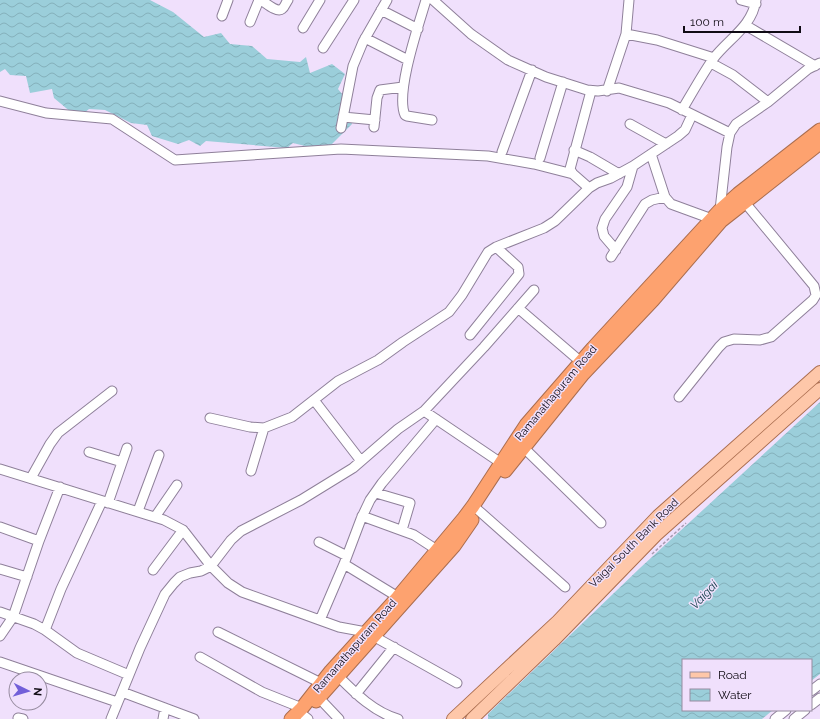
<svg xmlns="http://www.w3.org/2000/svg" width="820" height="719" font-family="Raleway,sans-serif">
<defs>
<pattern id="water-waves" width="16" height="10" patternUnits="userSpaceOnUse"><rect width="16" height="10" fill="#9bceda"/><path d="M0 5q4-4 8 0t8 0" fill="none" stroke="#84b0ba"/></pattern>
</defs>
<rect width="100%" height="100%" fill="#f0e0fc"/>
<path fill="url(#water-waves)" d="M0 0H150L173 12 204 37 221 33 230 44 252 46 267 59 300 62 306 57 310 73 332 64 345 74 338 89 348 101 352 124 325 151 293 143 287 148 206 141 200 146 189 140 178 144 152 136 147 125 131 123 105 110 89 109 83 114 72 113 54 98 52 89 30 93 26 76 10 75 5 69 0 72Z
M820 402V674L811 681V660H683V710H773L762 719H488V714L640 568Z"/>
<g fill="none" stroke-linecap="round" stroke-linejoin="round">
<defs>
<path id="minor" d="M261 0C266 3 277 13 282 9 285 7 286 2 288 0
M426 0C419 24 395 93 405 115L407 116 432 120
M433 0 471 34 508 60 546 77 587 90 598 91 619 88 669 103 730 133
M741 0 756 4
M381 10 418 29
M222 16 228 0
M250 22 259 0
M745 25 815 66
M303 28 320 0
M626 34 657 40 714 58
M365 38 408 60
M323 48 354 0
M711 63 733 75 768 102
M607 91 626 34 629 0
M0 101 46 113 112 119 175 160 341 149 488 156 534 164 573 174
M682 110C692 93 702 75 713 59 728 39 752 27 756 0
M343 117 375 120
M630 124 666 144
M374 127 377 98 380 90 403 87
M341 128 353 66 363 42 387 0
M574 150 590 157 619 174
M502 152 532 70
M651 154 665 197 671 204 712 219
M540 158 563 82
M589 188 573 174 570 169 591 91
M720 210 727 147 730 133 736 124 768 102 808 69 820 63
M616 250 604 236 602 228 605 219 627 187 633 166
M611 257 645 204 652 200 665 197
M518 308 581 362
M470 335 519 274 518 267 496 247
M679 397 719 347 724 342 734 339 760 340 771 337 813 300 816 295 814 286 742 199
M314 400 361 461
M424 411 484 347 534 290
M210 418 250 427 264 428 292 417 338 381 378 360 403 342 449 312 462 295 488 252 496 247 544 228 555 221 589 188 597 183 611 178 633 166 678 136 685 130 692 115
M524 448 601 523
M89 452 122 462
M0 469 164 520 183 530 211 566 228 583 242 592 339 627 366 632 457 683
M251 471 264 428
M31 478 50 444 58 433 112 391
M376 493 410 503 402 530
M108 503 127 448
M478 510 565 587
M138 511 159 455
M362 516 414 535 437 550
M155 517 177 485
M0 527 39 541
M319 542 347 556
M344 564 398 597
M0 569 27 577
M153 570 183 530
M0 612 34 624 45 630 77 653 129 675
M320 620 344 564 361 519 370 500 382 483 436 419
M45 630 61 589 102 501
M218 632 321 683
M0 636 13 617 39 541 60 487
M200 657 262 692 302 708
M0 662 117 702
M339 677C356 694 374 712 398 719
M811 691 820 684
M122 692 194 719
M356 694 394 647
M319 698 339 719
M811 705 820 698
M303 715 308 719
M18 718 23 719
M111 719 140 648 165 594 174 583 180 577 190 573 201 571 211 566 231 540 241 531 301 500 353 468 398 429 424 411 501 463
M163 719 165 708
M775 719 786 710
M794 719 805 710"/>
<path id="major" d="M453 719 558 621 658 516 820 372
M472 719 554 640 656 535 820 389"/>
<path id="highway" d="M505 471 583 374 653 300 721 221 820 143
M316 701 454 546 472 520
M291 719 302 708 331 671 398 597 464 518 473 506 526 425 593 348 720 210 738 194 820 130"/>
</defs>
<use href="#minor" stroke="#8f809a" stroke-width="11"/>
<use href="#major" stroke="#aa6d4f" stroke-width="14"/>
<use href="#highway" stroke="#aa6d4f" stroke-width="15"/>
<path stroke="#a89bb1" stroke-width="1.5" stroke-dasharray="3 2" stroke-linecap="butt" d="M652 554 686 523"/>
<use href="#minor" stroke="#fff" stroke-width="9"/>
<use href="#major" stroke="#fec7a9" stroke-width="12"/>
<use href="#highway" stroke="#fda26f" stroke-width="13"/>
</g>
<g text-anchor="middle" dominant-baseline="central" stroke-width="3" stroke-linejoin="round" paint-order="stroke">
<g font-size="11" fill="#100b14" stroke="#f0e0fc">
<text transform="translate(556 393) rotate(-50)">Ramanathapuram Road</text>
<text transform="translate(634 543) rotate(-45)">Vaigai South Bank Road</text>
<text transform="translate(355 646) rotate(-49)">Ramanathapuram Road</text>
</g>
<g font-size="12" font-style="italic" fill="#0d3d46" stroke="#f0e0fc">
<text transform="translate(704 595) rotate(-47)">Vaigai</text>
</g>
</g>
<rect x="682" y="659" width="130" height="52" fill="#f0e0fc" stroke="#968b9f"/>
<rect x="690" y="672" width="20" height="6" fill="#fec7a9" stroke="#968b9f"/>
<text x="718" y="679" font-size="12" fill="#100b14">Road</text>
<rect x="690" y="689" width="20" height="12" fill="url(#water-waves)" stroke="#968b9f"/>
<text x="718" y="699" font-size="12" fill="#100b14">Water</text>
<g transform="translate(28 691) rotate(95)"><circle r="19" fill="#f0e0fc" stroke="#968b9f"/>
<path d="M0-3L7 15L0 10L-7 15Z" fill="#725fd9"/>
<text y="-6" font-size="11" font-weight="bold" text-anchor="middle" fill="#100b14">N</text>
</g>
<path d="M684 26v6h116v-6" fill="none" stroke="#100b14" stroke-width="2"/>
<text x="690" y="26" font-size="12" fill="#100b14" stroke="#f0e0fc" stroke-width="3" paint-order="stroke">100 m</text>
</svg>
